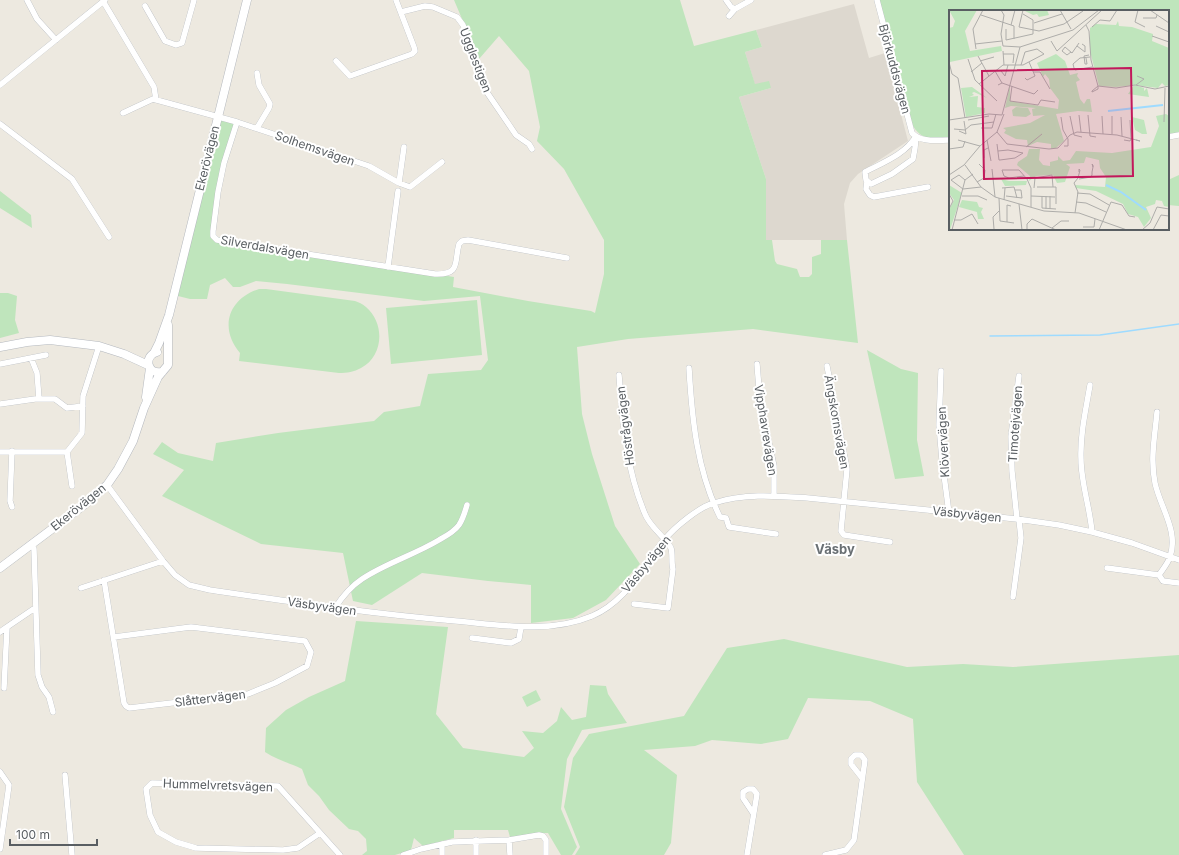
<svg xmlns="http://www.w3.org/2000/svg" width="1179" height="855" font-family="Inter,sans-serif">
<rect width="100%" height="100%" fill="#ede9e0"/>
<path fill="#ddd8cf" d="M854 4 869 58 885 53 908 141 858 174 850 183 844 204 847 240H766V179L739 97 771 88 755 85 745 52 762 47 756 30Z"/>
<path fill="#bfe5bc" d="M454 0H680L694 46 756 30 762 47 745 52 755 84 769 81 771 88 739 97 766 179V240H772L775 261 777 264 797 269 800 277H809L812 274V257L821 254V240H847L858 343 753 329 628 339 577 347 582 414 592 454 615 526 640 564 606 600 573 618 531 623V585L488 581 422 573 372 605 353 601 343 553 261 544 162 496 184 470 153 454 162 442 178 453 213 461 216 443 278 433 374 421 384 412 420 406 428 374 481 370 488 360 480 296 424 301 287 284 256 281 240 287H233L225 278 210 285 207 299H190L174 295 218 116 237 122 224 163 213 236 284 251 454 277 453 287 528 301 591 311 595 313 604 274V240L564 169 537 141 540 127 529 71 499 36 479 59Z
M879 0H1179V133L1168 134V11H950V137C933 138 923 142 913 126Z
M1179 175V206L1168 205V180Z
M0 191 31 215 32 228 0 208Z
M259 289H266L355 301C358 302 363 304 366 307 385 323 384 356 361 368 354 372 347 373 339 373L239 361 240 353C219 328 228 299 259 289Z
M0 293H8L17 296 15 320 19 333 0 338Z
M477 300 482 355 391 364 386 308Z
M867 350 901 369 918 373 917 440 924 476 895 479Z
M356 621 448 627 436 714 463 748 524 757 534 748 522 731 543 733 557 721 561 707 572 720 586 717 590 685 606 686 608 694 627 723 582 730 567 759 561 809 577 847 572 855H561L548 833H539L510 837 508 830H454V838L423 846 414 838 411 850 395 855H362L367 851 366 839 358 831 349 829 329 810 319 796 308 785 302 769C290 763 277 760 265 752L266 728 286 710 309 697 345 681Z
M784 639 907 667 963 664 1013 667 1179 655V855H964L917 782 913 719 870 701 808 698 788 739 761 744 712 740 695 746 644 750 677 775 671 843 664 855H575L580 847 564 807 573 758 589 734 684 716 727 648Z
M536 690 541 700 527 707 522 697Z"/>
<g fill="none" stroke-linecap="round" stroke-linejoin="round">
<path stroke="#9edbff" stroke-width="1.5" d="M990 336 1100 335 1179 324"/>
<defs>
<path id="street" d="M27 0 37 19 56 40
M726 0 731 7 735 9 751 0
M877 0 912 133C922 143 937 140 950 140
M103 1 154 87 156 100
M145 6 165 41 176 45 182 43 194 0
M401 12 425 6 433 7 457 17 463 25 471 45 484 88 516 135 529 144 532 149
M729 16 735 9
M336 61 350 76 412 54 415 51 414 47 396 0
M0 85 105 0
M123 113 153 99 237 122 369 166 399 183 410 187 442 162
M237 122 224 163 218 192 213 231V236L217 240 435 274C461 275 454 262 459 244L462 241 468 240 567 258
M0 124 72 179 109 237
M257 128 269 108 270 104 259 85 257 73
M916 136 915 148 913 159 892 174 871 184 866 180 865 172C882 163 906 154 916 136Z
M1168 137 1179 135
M867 181 866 189 870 195 874 197 928 187
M399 183 404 147
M388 267 398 191
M31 358 37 373 39 399
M0 364 46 355
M757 364 760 401 774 466V496
M827 366 847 469 841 531 844 535 890 542
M689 368C692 419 697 471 720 517L726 518 729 527 776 534
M941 371 939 425 942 460 949 513
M619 375C623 424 626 469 645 514 650 527 664 536 671 548 673 554 671 563 673 569L668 608 634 604
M1090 385C1086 409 1080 434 1081 459 1081 483 1090 508 1092 532
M0 404 35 399H55L67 408 83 406
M12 451 10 501 12 507
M0 452H67L82 433 83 396 99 346
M67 452 72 486
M107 485 163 561 175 575 189 585 210 590C292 602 373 614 456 621 500 625 549 634 592 616 616 606 633 584 648 563 653 555 658 546 665 539 675 527 699 507 714 503 745 493 777 496 808 498L1017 519 1059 525 1092 532 1132 543 1179 560
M1017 519 1012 471 1011 436 1019 376
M31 544 34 549 38 675 42 687 49 697 53 712
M1107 568 1159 575C1163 569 1168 563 1170 557 1179 531 1160 507 1155 483 1150 459 1155 435 1157 412
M1159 575 1163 581 1179 583
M104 580 124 703 126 706 129 708 248 694 275 683 307 666 311 652 305 641 191 627 114 637
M81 588 163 561
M1013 597 1021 538 1019 520
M335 608C342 597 350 587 362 579 386 563 414 555 439 540 446 536 454 532 459 525 463 519 465 512 467 505
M0 632 7 627
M472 638 511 643 519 639 521 627
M4 688 7 627 35 608
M0 772 9 785 0 849
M65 775 72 855
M320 833 298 848 283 850 196 848 176 842 158 832 150 815 146 789 152 783 278 786 340 855
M509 840 510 855
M403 855 421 849 452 842 509 840 539 835 543 836 546 840V855
M442 855V844
M476 855V840
M747 855 757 794 753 789H748L743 792V798L753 813
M825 855 846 850 854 840 865 760 861 755H855L851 759V764L862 778"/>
<path id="secondary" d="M0 347 27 342 50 340 99 346 124 354 148 365
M157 352C143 356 147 375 162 372
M154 353 159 343 169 315 247 0
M146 397 150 368
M0 568 84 505 107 485 118 469 133 441 144 408 158 377 168 365V325"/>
</defs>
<use href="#street" stroke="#b3b7bc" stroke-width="6"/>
<use href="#secondary" stroke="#b4b8be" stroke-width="9"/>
<use href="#street" stroke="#fff" stroke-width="5.5"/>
<use href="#secondary" stroke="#fff" stroke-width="8"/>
</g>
<g text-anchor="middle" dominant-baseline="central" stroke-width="4" stroke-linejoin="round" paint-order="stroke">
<g font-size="12" fill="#595e62" stroke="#fff">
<text transform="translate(476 60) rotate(69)">Ugglestigen</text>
<text transform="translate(895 69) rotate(75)">Björkuddsvägen</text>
<text transform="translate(315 148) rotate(19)">Solhemsvägen</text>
<text transform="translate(207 158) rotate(-76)">Ekerövägen</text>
<text transform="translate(265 247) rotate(10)">Silverdalsvägen</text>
<text transform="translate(837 422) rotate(80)">Ängskornsvägen</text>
<text transform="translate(1015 424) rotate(-86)">Timotejvägen</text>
<text transform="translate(625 426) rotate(-97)">Höstrågvägen</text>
<text transform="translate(766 430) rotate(81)">Vipphavrevägen</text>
<text transform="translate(943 442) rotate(-93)">Klövervägen</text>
<text transform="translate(78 507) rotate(-39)">Ekerövägen</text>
<text transform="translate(967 514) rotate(6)">Väsbyvägen</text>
<text transform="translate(646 564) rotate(-51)">Väsbyvägen</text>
<text transform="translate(322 606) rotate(8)">Väsbyvägen</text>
<text transform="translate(210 698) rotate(-7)">Slåttervägen</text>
<text transform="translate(218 785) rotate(2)">Hummelvretsvägen</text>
</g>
<g font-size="13" font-weight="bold" fill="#6a7074" stroke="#fff">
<text x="835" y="549">Väsby</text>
</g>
</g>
<g transform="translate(949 10)">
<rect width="220" height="220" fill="#ede9e0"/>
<path d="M0 0H28L16 21 21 41 52 36 53 41 1 52 0 18 4 17 6 11ZM74 0H98L100 5 90 7 88 4 84 5ZM169 11 170 16 183 17 204 24 203 31 220 38V75L216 76 213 73 209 78 186 75 167 77 150 76 141 41V18L147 14 167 15ZM107 44 116 51 121 65 129 63 128 66 131 70 127 72 131 89 135 94 138 89H141L143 102 129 101 107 104 115 131 107 138 102 139V134L88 132 79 136 78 130 67 129 55 123 57 120 54 118 81 113 96 105 84 106 83 99 87 98 62 96 56 98 61 75V91L109 99 110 90 101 78 100 69 96 64 94 67 88 53ZM185 75 195 78V81L198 78 200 87 179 84ZM23 77 38 88 25 82 23 83 25 85 20 87 29 86 28 97 36 98V103L17 107 12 78ZM67 97 79 98 82 104 77 107 64 106 63 100ZM217 104 220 106V197L215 196 213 191 207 190 206 194 197 197 202 208 195 217 189 207 179 204 174 194 147 181 127 178 126 175 156 177 157 167 151 158 150 150 137 147 135 153 117 154 121 157 116 172 108 173 104 165H99L87 166 80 171 81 166 68 155 69 152 78 146 80 139H91L90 150 94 155 101 156V152L109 150V146L114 151 121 150 127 141 163 143 202 137 210 116 207 106ZM183 107 195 110 198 124H193L186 120ZM52 169 60 171H78L77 175 56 176ZM0 175 13 183 1 220 0 200 5 190 0 183ZM13 190 28 192 30 197 34 198 32 202 35 209H29L28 202 10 197Z" fill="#bfe5bc"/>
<path fill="none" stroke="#9edbff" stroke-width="2" d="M159 101 214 95M157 175 172 182 197 200"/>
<path fill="none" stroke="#aeadaa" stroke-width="1" d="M52 0 55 5 52 24 54 36 71 37M74 0 70 17 90 21 115 14 134 1M111 0 122 19M189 0 186 12 196 17M201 0 220 13M32 5 65 16V29M194 8H207L208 5M85 13 113 4M62 15 66 0M137 15 140 21 142 50 149 76 167 78 186 75 206 79 220 76M207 16 220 22M143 17 151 10 161 11 168 0M57 19V30L84 24V10L74 4M124 20 150 0M203 26 220 32M102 31 108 41 153 0M26 34 53 31M128 36 136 42V36L133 34M27 39 24 19 34 0M54 41 55 55M122 42 118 45 113 41 116 37 123 43 130 33M54 44H65L64 53M29 46 40 66M141 47 131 48 124 54 125 58 126 60 143 57M137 48 138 54H136L135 46 140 45M19 49 26 70 48 91M31 51 45 47M0 52 3 64 9 68 16 108M46 61 53 73M52 61 56 66 59 55M22 62 33 53M84 62H91L101 79M76 68 78 70 86 66 80 52M30 74 54 55H74L95 44 88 39 76 42 72 55M49 75 53 73 85 84 89 80M187 75 195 69 188 66M63 76 61 91 89 95 92 90 106 92M149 76V79L143 82V81ZM53 105 71 37 124 20M130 105 132 122M139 105 141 126 147 127M121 106 125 125 133 127M153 106 154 124M163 106V124M112 107 114 120 119 129V136H115M172 107 173 126M0 110 40 104 53 105M19 110 40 106M215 112 216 78M32 118H43L47 104M5 119 16 120 22 115 45 112M10 121 17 124 15 111M48 122 58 134 100 139 109 138 121 125 128 122 168 125 191 131 187 130M9 130 31 136M38 130 42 151M175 130 181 131 182 129 181 110M48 134 50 150H51L66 148 74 143 59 140 49 141M77 137 93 124M0 139 14 137 16 131M35 148V140L39 138M16 155 32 177 46 187 95 201 130 203 178 220M43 159 46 187M0 165 15 155 31 136 48 122 55 104M75 166 60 168 55 166 53 160H70L78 169 82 178V197M130 169 142 167 143 165V162L144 157V155L143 154 144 157M2 170 14 179 32 177M2 170 10 165 16 170M28 172 35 168 36 160 30 154M88 177H107V194M53 178 65 177 68 188M85 178 86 168 103 165 104 177M128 183 141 184 160 195M0 184 4 191 0 199M13 186H29L38 190M57 186 73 188 72 180H66M82 186 106 187M93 186V198L107 199M97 186V199M101 186V199M50 188 51 211 65 213M55 190 56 178M127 192 137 193 157 202M70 194 73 220M126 203 129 182 125 173 129 168 131 160 130 159V162M83 209 107 220M5 210H12L23 204 29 214M58 212V195L62 196M134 217H145L146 209M103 218 112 211H120M45 219 44 207 50 201M3 220 16 170 24 164M78 220V214L83 209M150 220 162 192 173 195 180 206 186 207M193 220 201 213 208 197 220 199M204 220 212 205 220 206"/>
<path fill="#c2185b" fill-opacity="0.15" stroke="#c2185b" stroke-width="2" d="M182 58 184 166 35 169 33 61Z"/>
<rect width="220" height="220" fill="none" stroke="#595e62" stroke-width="2"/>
</g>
<path d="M10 839v6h87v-6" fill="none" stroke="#595e62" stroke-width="2"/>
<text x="16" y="839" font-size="12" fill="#595e62" stroke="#ffffff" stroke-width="3" paint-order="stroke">100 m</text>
</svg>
